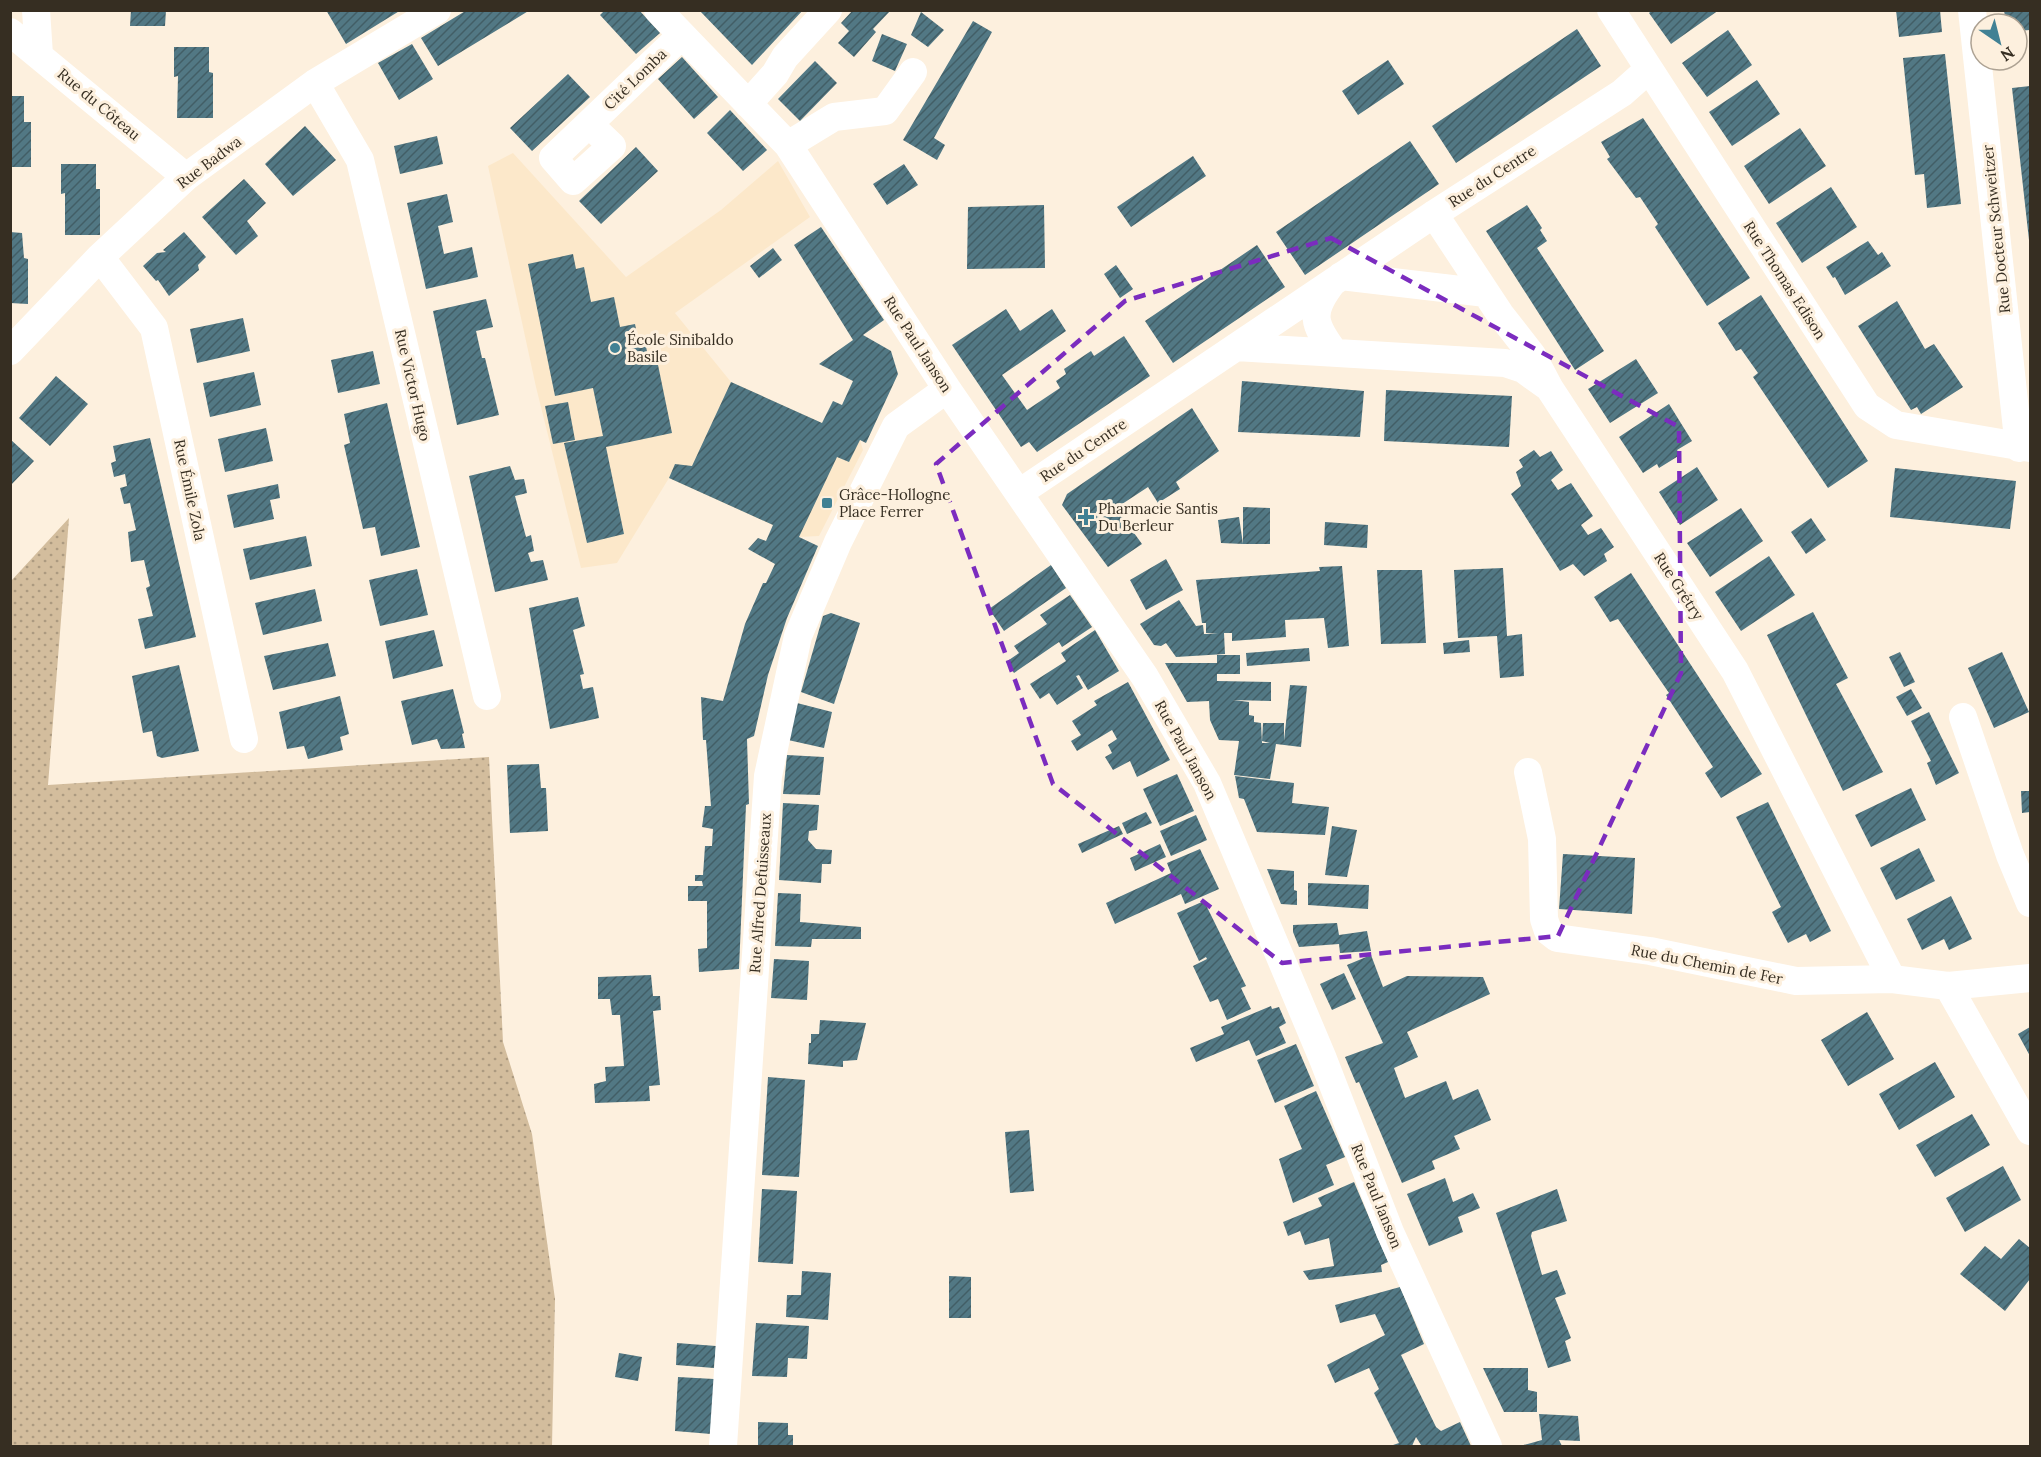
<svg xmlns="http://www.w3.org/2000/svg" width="2041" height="1457" font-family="Lora,serif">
<defs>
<pattern id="grass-dots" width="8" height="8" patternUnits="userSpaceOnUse" patternTransform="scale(1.5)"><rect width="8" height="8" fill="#d3bd9d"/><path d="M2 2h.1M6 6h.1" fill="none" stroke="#ac9a80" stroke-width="1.8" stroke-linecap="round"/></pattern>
<pattern id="building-hatch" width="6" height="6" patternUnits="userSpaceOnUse" patternTransform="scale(1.5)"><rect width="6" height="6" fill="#527884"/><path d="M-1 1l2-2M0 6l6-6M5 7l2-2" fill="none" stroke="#425e66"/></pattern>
</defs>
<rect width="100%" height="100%" fill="#fdf0de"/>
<path fill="#fce8ca" d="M513 153 626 277 721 210 778 161 810 217 675 313 731 382 860 440 863 450 819 536 799 537 669 478 617 563 581 568 536 387 488 166Z"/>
<path fill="url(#grass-dots)" d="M69 518 48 785 489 757 503 1042 532 1134 555 1299 552 1446H11V581Z"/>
<path fill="url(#building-hatch)" d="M131 10H166L165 26H130Z
M326 10H401L346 44Z
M467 10H530L438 66 421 38Z
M605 10H639L660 33 636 54 600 15Z
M699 10H803L752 65Z
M853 10H891L873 29 876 32 854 57 838 43 849 31 841 23Z
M1652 10H1719L1671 44 1649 13Z
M1896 10H1940L1942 32 1899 37Z
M2004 10H2030V30L2017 31V24H2006Z
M921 12 944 30 928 47 911 35Z
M973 21 992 32 934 138 945 145 937 160 903 140Z
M1577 29 1601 66 1456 163 1432 126Z
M1728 30 1752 65 1707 97 1682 63Z
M882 34 907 44 895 71 872 61Z
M412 44 433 79 399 100 378 63Z
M174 47H209V72L213 73V118H177L178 76 174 77Z
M1945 54 1961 204 1927 208 1924 174 1915 175 1903 58Z
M682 57 718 97 694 119 658 79Z
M1388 60 1404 84 1358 115 1342 91Z
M815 61 837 83 800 121 778 99Z
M568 74 590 97 532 151 510 128Z
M1757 80 1780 114 1732 146 1709 112Z
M2030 86V240H2029L2012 88Z
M10 96H24V122H31V167H10Z
M730 110 767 150 743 171 707 133Z
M1643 118 1750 278 1707 306 1655 227 1658 224 1640 197 1636 198 1607 159 1610 157 1601 142Z
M305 126 336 160 293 196 265 164Z
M1800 128 1826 166 1769 204 1744 166Z
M437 136 443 164 400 174 394 146Z
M1410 141 1439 184 1305 275 1276 232Z
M636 147 658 171 601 224 579 201Z
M1193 156 1206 176 1131 227 1117 207Z
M61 164H96V189H100V235H65V193L61 194Z
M904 164 918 185 887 205 873 184Z
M244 179 266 203 247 221 258 236 236 255 202 217Z
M1831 187 1857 227 1802 263 1776 223Z
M447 194 453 222 438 226 444 254 472 247 478 277 426 289 407 203Z
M1044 205 1045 268 967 269 968 207Z
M1527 205 1542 228 1540 230 1547 241 1537 248 1604 351 1575 370 1486 231Z
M821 227 884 320 863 335 891 351 898 374 866 443 860 440 849 462 837 457 799 537 818 546 787 618 768 675 754 736 747 739 749 804 746 805 739 969 699 972 698 949 707 948V901H688V886H703L702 881H695V875H703L705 846H712L713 829 702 827 705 806H711L706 740H703L701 697 723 701 745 624 763 583H766L775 564 748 549 758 538 766 541 773 525 669 478 675 464 692 466 731 382 822 423 833 401 842 405 853 381 819 364 853 340 794 245Z
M10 232 22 233 24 258 28 259V304L10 303Z
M184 232 206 257 198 265 199 270 169 296 158 280 156 281 143 266 157 253 166 252 163 250Z
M1868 241 1878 255 1882 252 1891 266 1845 295 1835 277 1833 278 1826 267Z
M1257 245 1285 287 1173 363 1145 321Z
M773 248 782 260 759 278 750 266Z
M573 254 576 269 584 267 591 302 614 297 620 327 635 324 638 339 644 337 649 361 657 360 672 433 606 447 624 534 587 543 564 443 603 436 593 388 555 396 528 264Z
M1116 265 1133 289 1120 298 1104 274Z
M1761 295 1868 461 1828 488 1753 377 1758 373 1741 349 1736 351 1718 323Z
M486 299 493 327 476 331 482 358H485L499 415 457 425 433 311Z
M1897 301 1925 349 1934 344 1963 387 1921 414 1917 407 1911 410 1858 326Z
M1006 309 1020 331 1052 309 1066 331 1002 375 1027 410 1060 388 1056 381 1066 374 1064 369 1091 351 1094 356 1124 336 1150 376 1037 452 1029 442 1021 447 952 345Z
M243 318 250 351 197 363 190 329Z
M373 351 380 384 338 393 331 360Z
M1636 359 1658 393 1610 423 1588 389Z
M254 372 261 405 210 417 203 383Z
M56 376 88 404 50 446 19 418Z
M1242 381 1364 391 1360 437 1238 432Z
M1386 390 1512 396 1509 447 1384 441Z
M568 402 575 440 553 444 545 406Z
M387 403 420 547 381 556 375 527 363 529 344 445 350 443 344 414Z
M1669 404 1692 441 1677 450 1680 455 1659 468 1657 464 1643 473 1619 437Z
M1192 408 1219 451 1176 482 1180 489 1158 503 1148 487 1116 508 1142 544 1108 567 1062 505 1067 494Z
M266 428 273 461 225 472 218 439Z
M150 438 196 637 145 649 138 619 153 616 146 588 150 586 144 560 131 562 128 532 136 530 130 503 124 504 120 488 127 486 125 474 114 477 111 463 116 461 113 446Z
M10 439 34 461 10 486Z
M1534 450 1540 457 1551 451 1563 470 1551 480 1558 490 1571 483 1593 516 1581 525 1588 535 1601 528 1614 547 1604 554 1607 561 1584 576 1573 564 1560 571 1511 494 1521 486 1516 472 1523 467 1519 460Z
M510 466 515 480 524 479 527 493 515 496 526 537 531 535 534 551 528 553 531 562 543 560 548 580 495 592 469 476Z
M1697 467 1718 500 1680 525 1659 492Z
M1895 468 2016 481 2010 529 1890 517Z
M278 484 280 498 270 500 274 519 234 528 227 495Z
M1243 507 1270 508V544H1243Z
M1741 508 1763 541 1710 577 1687 543Z
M1239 517 1243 544 1221 543 1218 520Z
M1811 518 1826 540 1806 554 1791 532Z
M1325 522 1368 525 1367 548 1324 545Z
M306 536 312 566 250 580 243 549Z
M1769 556 1795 595 1741 631 1715 592Z
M1166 559 1183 590 1146 610 1130 580Z
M1051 565 1066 588 1004 631 989 609Z
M1342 566 1349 646 1328 648 1324 618 1285 620 1286 637 1232 641V633H1224L1225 654 1176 657 1166 643 1161 646 1154 645 1140 624 1179 600 1196 626 1203 625 1204 634H1218L1206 633V623H1202L1196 580 1320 571 1319 567Z
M1503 568 1507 636 1522 634 1524 676 1500 678 1497 636 1458 638 1454 570Z
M417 569 428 615 380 626 369 580Z
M1377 570H1422L1426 643 1381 644Z
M1631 573 1762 774 1721 798 1705 773 1713 767 1666 695 1669 693 1618 619 1610 622 1594 597Z
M315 589 322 621 263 635 255 603Z
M1070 595 1092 627 1062 647 1059 642 1014 673 1006 662 1019 653 1014 646 1047 624 1040 615Z
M578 597 585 626 573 630 584 674 580 675 583 689 593 687 599 718 550 729 529 608Z
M1813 612 1848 678 1836 684 1883 772 1843 791 1767 635Z
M831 613 860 623 834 704 801 692 823 616Z
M434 630 443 666 393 679 385 641Z
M1095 630 1119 671 1088 690 1079 675 1076 676 1083 688 1057 705 1049 693 1040 699 1030 684 1066 661 1061 653Z
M1469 640 1470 652 1444 654 1443 643Z
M328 643 336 676 273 690 264 656Z
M1309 648 1310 661 1247 666 1246 653Z
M1900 652 1915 682 1904 687 1889 657Z
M2002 652 2029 712 1994 728 1968 668Z
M1217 655H1240V674H1217V681L1271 682V701L1233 700 1249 702V715L1254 716V722L1261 723 1262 743H1270L1262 741 1263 723H1284V741L1290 685 1307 686 1301 747 1276 744 1270 779 1234 775 1239 741 1219 740 1210 720 1209 701 1187 702 1165 663H1217Z
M179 665 199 751 162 758 157 756 152 731 143 733 132 676Z
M1128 682 1170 760 1137 777 1130 761 1113 770 1105 757 1112 753 1108 745 1117 739 1112 730 1077 751 1071 741 1081 735 1072 721 1097 705 1094 701Z
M453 689 464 733 462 734 465 748 441 749 437 739 412 745 401 701Z
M1911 689 1922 708 1907 716 1896 697Z
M340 696 349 734 340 737 343 750 308 759 304 746 287 749 279 712Z
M797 703 832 712 824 748 788 740Z
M1929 712 1959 773 1936 785 1927 763 1931 761 1911 721Z
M787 755 824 757 820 795 783 794Z
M539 764 541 788H546L548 831 510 833 507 765Z
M1177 774 1194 811 1160 826 1143 789Z
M1235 776 1294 783 1292 803 1329 807 1325 835 1257 832 1244 799 1239 798Z
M1911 788 1926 820 1871 847 1855 815Z
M2021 791H2030V812L2022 813Z
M1768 802 1831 931 1810 942 1806 934 1788 943 1772 912 1781 907 1736 817Z
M783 803 819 805 817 830 809 831 808 840 816 849 832 850 831 864H822L821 883 779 880Z
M1146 812 1152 823 1127 834 1122 823Z
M1196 815 1207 840 1171 856 1160 831Z
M1119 826 1123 834 1082 853 1078 844Z
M1332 826 1357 830 1347 877 1325 875Z
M1160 844 1166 857 1135 871 1130 858Z
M1919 848 1935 881 1896 900 1880 868Z
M1200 849 1219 889 1185 904 1181 894 1115 924 1106 903 1171 873 1167 863Z
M1563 854 1635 858 1632 914 1559 909Z
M1267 869 1294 871V890L1297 891V905L1281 904Z
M1308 883 1369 885 1368 909 1308 905Z
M778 893 801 894 800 922 861 927V939H812L811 947 775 946Z
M1951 896 1972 939 1949 950 1944 939 1922 950 1907 919Z
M1204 901 1246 986 1241 988 1251 1009 1227 1020 1218 999 1210 1002 1193 966 1207 959 1206 957 1199 961 1177 913Z
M1337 923 1339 935 1367 931 1371 951 1340 953 1339 944 1299 947 1293 932V925Z
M1371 955 1383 987 1407 976 1483 977 1490 994 1407 1032 1418 1057 1394 1068 1405 1098 1446 1081 1453 1100 1478 1089 1491 1120 1454 1136 1460 1149 1432 1161 1435 1169 1402 1183 1359 1082 1356 1083 1345 1057 1383 1043 1347 965Z
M774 959 809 961 807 1000 771 998Z
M1344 973 1356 999 1332 1010 1320 984Z
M651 975 653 996H660L661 1010 653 1011 660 1085 649 1086 650 1101 595 1103 594 1084 606 1081 605 1067 624 1066 620 1015H612L610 999H598V977Z
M1271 1006 1272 1009 1279 1007 1286 1023 1279 1027 1286 1043 1256 1056 1249 1040 1196 1062 1190 1048 1224 1034 1221 1027Z
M1867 1012 1894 1059 1848 1086 1821 1040Z
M820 1020 866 1023 857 1060 843 1061V1067L808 1064 809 1043H811V1034H819Z
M2030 1027V1056L2018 1034Z
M1296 1044 1314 1086 1275 1103 1257 1060Z
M1935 1062 1955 1097 1899 1130 1879 1094Z
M768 1077 805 1080 799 1177 762 1175Z
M1316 1091 1345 1157 1326 1165 1334 1185 1293 1203 1279 1159 1302 1149 1284 1106Z
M1972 1114 1990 1145 1935 1177 1916 1145Z
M1029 1130 1034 1191 1010 1193 1005 1132Z
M2003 1166 2021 1200 1965 1232 1946 1198Z
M1445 1178 1453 1202 1473 1193 1480 1208 1458 1217 1463 1232 1429 1246 1407 1194Z
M1354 1182 1388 1262 1381 1265 1382 1272 1309 1280 1303 1271 1334 1266 1329 1238 1305 1245 1300 1231 1288 1236 1283 1222 1322 1206 1318 1198Z
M762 1189 797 1191 793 1264 758 1262Z
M1557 1189 1567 1221 1532 1232 1531 1236 1542 1275 1557 1270 1566 1294 1555 1298 1571 1338 1565 1341 1571 1361 1548 1368 1496 1213Z
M2019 1239 2030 1248V1279L2005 1311 1960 1274 1985 1246 2001 1259Z
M802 1271 831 1273 828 1320 786 1317 787 1295H801Z
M949 1276 971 1277V1318H949Z
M1400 1287 1424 1344 1401 1355 1436 1427 1441 1431 1460 1422 1471 1446 1421 1445 1416 1437 1412 1446H1390L1399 1443 1374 1393 1379 1389 1369 1368 1335 1383 1327 1365 1385 1335 1375 1314 1340 1323 1335 1305Z
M756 1323 809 1326 807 1359 788 1358 787 1377 752 1376Z
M677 1343 716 1346 714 1368 676 1365Z
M619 1353 642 1357 638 1381 615 1377Z
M1483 1368H1528V1390L1537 1392V1412H1504Z
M678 1377 714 1379 711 1434 675 1431Z
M1539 1414 1578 1416 1580 1441 1559 1440 1562 1446H1520L1542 1440Z
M758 1422 788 1423V1435H793V1446H758Z"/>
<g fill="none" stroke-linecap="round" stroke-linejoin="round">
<path stroke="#fff" stroke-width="28" d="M36 10 39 55
M658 10 788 145 947 389 1145 677 1207 783 1323 1059 1390 1232 1488 1446
M1611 10 1867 406 1896 425 2030 448
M1972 10 2019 448
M10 32 186 177
M315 83 360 160 487 696
M748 104 775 74 785 57 828 10
M589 124 612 146 573 181 553 158 682 35
M788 145 834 117 885 111 913 72
M1434 214 1500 314 1532 355 1550 389 1735 671 1892 979
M100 257 154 328 244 739
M1341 276 1486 293
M1332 283C1309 313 1313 324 1335 353
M1236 347 1505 363 1523 369 1548 387
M10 351 100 257 186 177 315 83 437 10
M1019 493 1434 214 1622 93 1649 69
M1963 717 2010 855 2030 903
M1528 772 1542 839 1544 919 1548 931 1557 938 1650 951 1796 981 1892 979 1948 986 2030 978
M1948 986 2030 1131
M723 1446 768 776 798 636 838 542 896 426 947 389"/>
</g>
<path fill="none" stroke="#7b2cbf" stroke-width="4.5" stroke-dasharray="12 8" stroke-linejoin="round" d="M1331 238 1679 427 1681 673 1558 936 1282 963 1053 784 936 464 1125 301Z"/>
<g fill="#418194" stroke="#fdf0de" stroke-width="2">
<circle cx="615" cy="348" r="6"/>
<rect x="821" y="497" width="12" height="12" rx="3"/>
<path d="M1083 508h6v6h6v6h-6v6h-6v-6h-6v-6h6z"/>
</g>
<g text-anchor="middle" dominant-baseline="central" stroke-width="6" stroke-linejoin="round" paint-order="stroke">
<g font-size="15" fill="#362e22" stroke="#fdf0de">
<text transform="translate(635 79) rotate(-44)">Cité Lomba</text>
<text transform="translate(99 104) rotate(40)">Rue du Côteau</text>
<text transform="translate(209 162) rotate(-37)">Rue Badwa</text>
<text transform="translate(1492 176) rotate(-33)">Rue du Centre</text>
<text transform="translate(1996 229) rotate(-96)">Rue Docteur Schweitzer</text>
<text transform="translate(1785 280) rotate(57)">Rue Thomas Edison</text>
<text transform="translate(918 344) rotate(57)">Rue Paul Janson</text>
<text transform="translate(413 385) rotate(77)">Rue Victor Hugo</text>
<text transform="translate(1083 450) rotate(-34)">Rue du Centre</text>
<text transform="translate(190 490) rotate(78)">Rue Émile Zola</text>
<text transform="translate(1679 586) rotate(57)">Rue Grétry</text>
<text transform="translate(1186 750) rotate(61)">Rue Paul Janson</text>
<text transform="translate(760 893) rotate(-86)">Rue Alfred Defuisseaux</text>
<text transform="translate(1707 964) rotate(11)">Rue du Chemin de Fer</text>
<text transform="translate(1377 1196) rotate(68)">Rue Paul Janson</text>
</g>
<g font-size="15" fill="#362e22" stroke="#fdf0de" text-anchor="start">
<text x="627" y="339">École Sinibaldo<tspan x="627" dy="17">Basile</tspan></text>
<text x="839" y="494">Grâce-Hollogne<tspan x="839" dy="17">Place Ferrer</tspan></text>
<text x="1098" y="508">Pharmacie Santis<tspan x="1098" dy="17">Du Berleur</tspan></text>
</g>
</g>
<rect width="2041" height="1457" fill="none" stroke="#362e22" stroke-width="24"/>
<g transform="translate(1999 42) rotate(145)"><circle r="28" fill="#fdf0de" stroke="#ada293" stroke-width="1.5"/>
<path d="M0-4.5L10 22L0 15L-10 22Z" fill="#418194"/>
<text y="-9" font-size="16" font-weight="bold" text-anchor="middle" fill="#362e22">N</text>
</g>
</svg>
